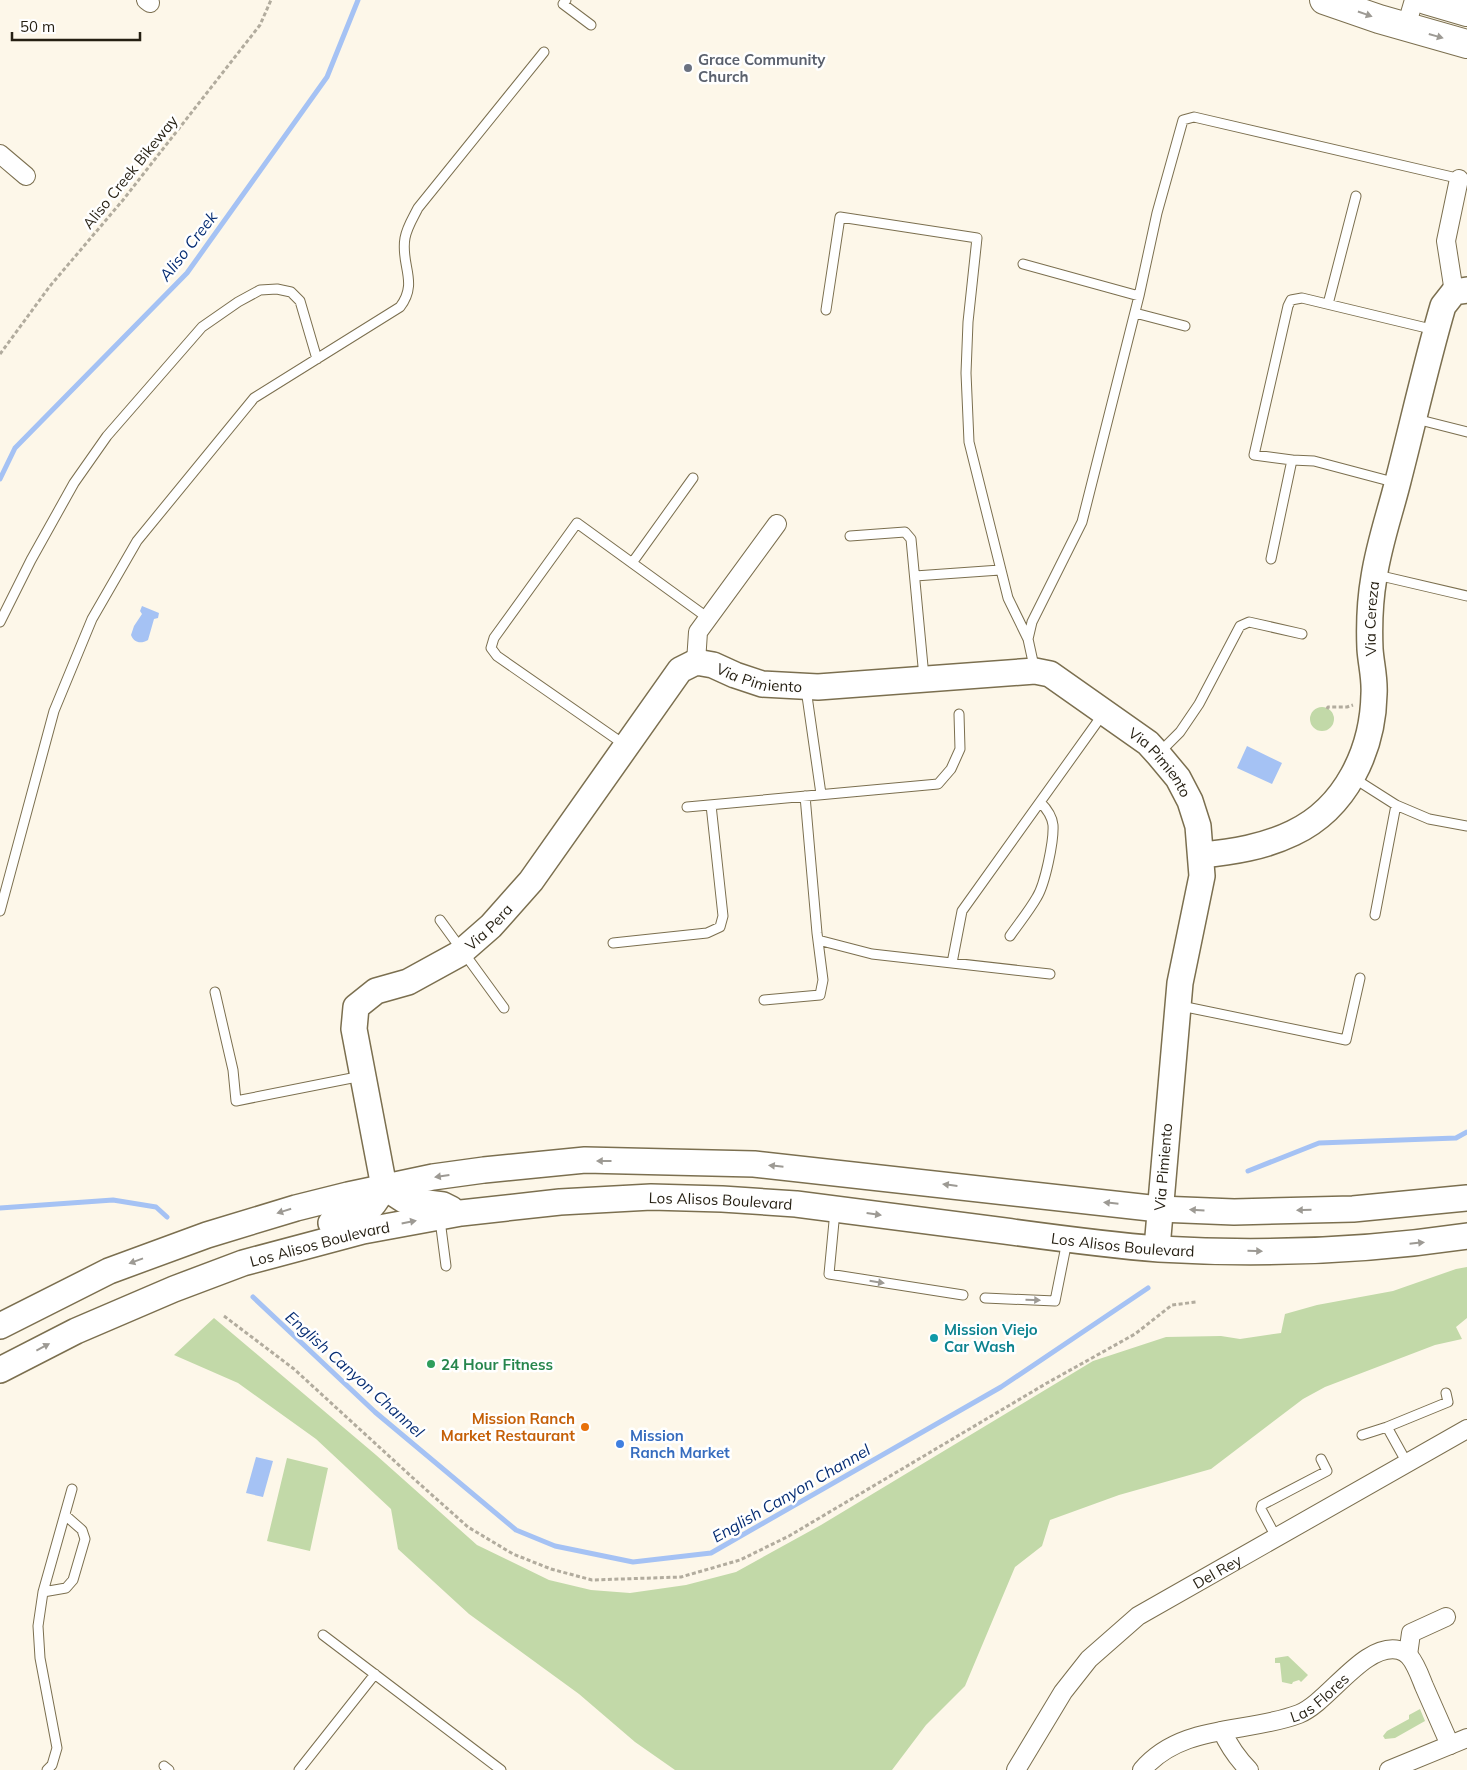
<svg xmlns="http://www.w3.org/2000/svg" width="1467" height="1770" font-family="Mulish,sans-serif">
<rect width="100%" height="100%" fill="#fdf7e9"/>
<path fill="#c2d9a8" d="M1310 719a12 12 0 1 1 24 0a12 12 0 1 1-24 0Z
M1467 1267V1318L1456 1327 1462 1339 1435 1345 1325 1387 1303 1399 1211 1469 1119 1495 1050 1520 1042 1546 1015 1567 965 1686 926 1725 892 1770H675L635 1742 579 1694 469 1614 398 1549 391 1509 316 1439 238 1383 174 1355 214 1318 376 1455 477 1545 549 1580 591 1590 630 1593 686 1585 736 1572 821 1525 1093 1361 1166 1337 1221 1336 1240 1339 1281 1333 1285 1314 1317 1305 1393 1291 1456 1269Z
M287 1458 328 1468 310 1551 267 1541Z
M1288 1656 1308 1675 1301 1682 1299 1680 1293 1682 1292 1684H1291L1282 1682 1280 1663H1275V1658Z
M1420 1709 1425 1721 1395 1738 1385 1739 1383 1736 1387 1731 1409 1719V1715Z"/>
<path fill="#a5c2f4" d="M142 606 159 613 158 618 154 619 148 640C141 644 134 643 131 635L134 626 142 614 140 611Z
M1247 746 1282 763 1272 784 1237 768Z
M256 1457 273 1461 263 1497 246 1493Z"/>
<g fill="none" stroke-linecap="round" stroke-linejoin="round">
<path stroke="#a5c2f4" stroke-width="5" d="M0 479 15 448 187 273 327 77 358 0
M1248 1171 1319 1143 1456 1138 1467 1132
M0 1208 113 1200 156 1207 167 1217
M253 1297 375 1412 516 1530 555 1546 633 1562 711 1553 1001 1387 1148 1288"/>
<defs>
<path id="lane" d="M566 0 563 4 591 25
M1023 264 1139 296
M1328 304 1356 196
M826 310 840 217 977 238 968 322 966 373 969 442 1008 598 1028 639
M1135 313 1185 326
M1416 419 1467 432
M1397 483 1314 461 1292 460 1254 455 1288 306 1291 300 1302 298 1435 330
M850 536 905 532 911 539 924 677
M1271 559 1292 460
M632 563 693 478
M1377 575 1467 596
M915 576 1000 570
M0 622 31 560 74 483 107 436 202 327 238 302 260 290 277 289 291 292 300 301 317 359
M1035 671 1028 639 1032 622 1082 522 1139 296 1157 213 1183 120 1194 117 1461 179
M806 689 821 794
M625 745 497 656 491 648 494 638 577 523 708 618
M1159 753 1180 732 1199 704 1240 626 1249 622 1302 634
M1352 777 1396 805 1429 819 1467 826
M687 807 938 784 951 769 960 749 959 714
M0 911 54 711 92 619 137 541 254 398 400 307C419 282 400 265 405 238 407 227 413 218 418 208L544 52
M1375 915 1396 805
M440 920 504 1008
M1010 936C1019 923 1029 911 1037 897 1045 884 1054 841 1053 825 1052 816 1046 808 1040 802
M818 940 872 954 1050 974
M613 943 707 933 720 927 723 916 711 805
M952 963 962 911 1103 714
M215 992 233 1070 236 1101 362 1076
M764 1000 820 995 823 980 817 933 805 796
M1181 1006 1346 1040 1360 978
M835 1211 829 1274 963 1295
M440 1220 446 1266
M985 1298 1055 1301 1067 1241
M1362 1435 1387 1427
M1407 1463 1387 1427 1448 1402 1446 1393
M1276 1537 1261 1509 1262 1505 1327 1471 1321 1459
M43 1592 66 1588 73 1580 85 1539 82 1530 65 1515
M323 1635 501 1770
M164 1766 169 1770
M47 1770 52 1765 57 1748 40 1658 38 1626 43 1592 72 1489
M299 1770 375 1674"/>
<g id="street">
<path d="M146 0 150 3"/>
<path d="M1406 27 1414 0"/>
<path d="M0 154 26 176"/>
<path d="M1454 292 1446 241 1459 179"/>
<path d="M696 662 698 632 777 524"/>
<path d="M1408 1655 1411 1633 1446 1617"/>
<path d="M1222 1731C1229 1746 1237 1758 1249 1770"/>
<path id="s1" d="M1016 1770 1063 1692 1089 1659 1138 1616 1467 1429"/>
<path id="s2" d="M1142 1770C1182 1723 1247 1734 1299 1714 1329 1702 1364 1642 1399 1650 1402 1651 1407 1654 1409 1656 1416 1664 1420 1676 1424 1686 1433 1706 1441 1725 1450 1745"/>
<path d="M1389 1770 1467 1738"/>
</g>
<g id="secondary">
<path id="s3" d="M1201 855C1233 852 1264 847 1293 833 1346 808 1373 750 1374 694 1375 678 1371 664 1370 649 1369 625 1370 600 1374 577 1379 544 1390 513 1398 481 1413 423 1426 364 1443 306L1454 292 1467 290"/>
<path id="s4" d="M384 1187 354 1029 356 1007 376 991 408 982 459 954 491 926 531 881 680 670 696 662 713 665 735 675 762 684 818 687 1035 671 1050 674 1148 743 1158 754 1178 778 1190 801 1198 826 1202 876 1180 983 1157 1248"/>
<path d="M331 1223C363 1215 368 1217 384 1187L404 1200 443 1205 451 1209"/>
<path d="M0 1326 109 1271 207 1235 296 1208 348 1195 433 1177 484 1170 585 1160 754 1164 1159 1209 1234 1212 1353 1209 1467 1198"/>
<path id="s5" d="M0 1370 76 1331 174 1289 243 1263 363 1231 461 1213 560 1202 651 1197 722 1199 796 1204C865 1213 935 1222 1005 1231 1056 1238 1107 1245 1159 1249 1262 1255 1365 1251 1467 1236"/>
</g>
<path id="primary" d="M1324 0 1379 19 1467 44
M1426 0 1467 12"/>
</defs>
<use href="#lane" stroke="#7b6f4f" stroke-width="11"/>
<use href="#street" stroke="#7b6f4f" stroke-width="20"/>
<use href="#secondary" stroke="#7b6f4f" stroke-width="28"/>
<use href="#primary" stroke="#7b6f4f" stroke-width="30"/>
<path stroke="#b2ac9e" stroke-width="3" stroke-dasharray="4 2.5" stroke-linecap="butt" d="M0 354 50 286 123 200 260 25 271 0
M1327 709 1328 707H1347L1353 705
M224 1316 294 1369 413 1478 468 1527 513 1554 551 1569 592 1580 681 1577 740 1560 789 1536 1047 1383 1135 1334 1172 1305 1196 1302"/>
<use href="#lane" stroke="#fff" stroke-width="9"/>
<use href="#street" stroke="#fff" stroke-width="18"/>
<use href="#secondary" stroke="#fff" stroke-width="25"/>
<use href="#primary" stroke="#fff" stroke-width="28"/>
</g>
<defs><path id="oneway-solid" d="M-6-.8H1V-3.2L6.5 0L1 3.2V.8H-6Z" transform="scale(1.25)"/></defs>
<g fill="#9d9a94">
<use href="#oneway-solid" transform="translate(1365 14) rotate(19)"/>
<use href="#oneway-solid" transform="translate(1436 36) rotate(16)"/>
<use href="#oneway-solid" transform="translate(604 1161) rotate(-180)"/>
<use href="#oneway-solid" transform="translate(776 1166) rotate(-174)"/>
<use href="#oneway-solid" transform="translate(442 1176) rotate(172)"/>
<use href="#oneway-solid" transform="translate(950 1185) rotate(-173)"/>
<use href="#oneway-solid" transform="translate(1111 1203) rotate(-174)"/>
<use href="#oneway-solid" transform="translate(1197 1210) rotate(-177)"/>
<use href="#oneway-solid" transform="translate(1304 1210) rotate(179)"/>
<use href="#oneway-solid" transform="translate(284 1211) rotate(163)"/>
<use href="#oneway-solid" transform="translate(874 1214) rotate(8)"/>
<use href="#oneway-solid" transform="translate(409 1222) rotate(-11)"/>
<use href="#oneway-solid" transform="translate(1417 1243) rotate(-6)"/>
<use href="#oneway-solid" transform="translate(1255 1251) rotate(1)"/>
<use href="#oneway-solid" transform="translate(136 1261) rotate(160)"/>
<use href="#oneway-solid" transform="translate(877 1282) rotate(9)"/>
<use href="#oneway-solid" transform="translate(1033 1300) rotate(2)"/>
<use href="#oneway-solid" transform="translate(43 1347) rotate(-28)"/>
</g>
<circle fill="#6b7280" stroke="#fff" stroke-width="2" cx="688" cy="68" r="5"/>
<circle fill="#0f9aa8" stroke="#fff" stroke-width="2" cx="934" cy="1338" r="5"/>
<circle fill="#2e9e5b" stroke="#fff" stroke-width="2" cx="431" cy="1364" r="5"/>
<circle fill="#e8710a" stroke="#fff" stroke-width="2" cx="585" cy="1427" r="5"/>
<circle fill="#3f7fe0" stroke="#fff" stroke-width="2" cx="620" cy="1444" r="5"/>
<g text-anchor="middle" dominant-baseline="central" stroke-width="5" stroke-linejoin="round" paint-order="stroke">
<g font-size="15" font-weight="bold" fill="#5b616d" stroke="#fff" text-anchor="start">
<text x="698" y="59">Grace Community<tspan x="698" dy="17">Church</tspan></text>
</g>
<g font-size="15" fill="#251f12" stroke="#fff">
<text transform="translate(130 172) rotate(-51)">Aliso Creek Bikeway</text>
<text stroke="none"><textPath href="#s3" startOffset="340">Via Cereza</textPath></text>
<text stroke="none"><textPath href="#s4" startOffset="745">Via Pimiento</textPath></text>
<text stroke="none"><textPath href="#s4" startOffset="1180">Via Pimiento</textPath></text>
<text stroke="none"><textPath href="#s4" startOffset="340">Via Pera</textPath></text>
<text transform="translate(1163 1167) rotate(-85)">Via Pimiento</text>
<text stroke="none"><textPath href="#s5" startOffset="750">Los Alisos Boulevard</textPath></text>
<text stroke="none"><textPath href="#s5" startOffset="1155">Los Alisos Boulevard</textPath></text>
<text stroke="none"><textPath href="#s5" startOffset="345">Los Alisos Boulevard</textPath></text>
<text stroke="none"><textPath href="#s1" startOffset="289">Del Rey</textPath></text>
<text stroke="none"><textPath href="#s2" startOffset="196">Las Flores</textPath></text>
</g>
<g font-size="15" font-weight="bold" fill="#0d838f" stroke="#fff" text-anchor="start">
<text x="944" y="1329">Mission Viejo<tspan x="944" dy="17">Car Wash</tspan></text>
</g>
<g font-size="15" font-weight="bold" fill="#27864d" stroke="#fff" text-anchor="start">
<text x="441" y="1364">24 Hour Fitness</text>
</g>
<g font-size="15" font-weight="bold" fill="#c56008" stroke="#fff" text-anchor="end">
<text x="575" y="1418">Mission Ranch<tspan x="575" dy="17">Market Restaurant</tspan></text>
</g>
<g font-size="15" font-weight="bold" fill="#366cbe" stroke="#fff" text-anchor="start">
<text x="630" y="1435">Mission<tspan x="630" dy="17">Ranch Market</tspan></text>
</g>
<g font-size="16" font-style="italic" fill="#062d73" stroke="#fff">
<text transform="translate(188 246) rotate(-52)">Aliso Creek</text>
<text transform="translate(355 1374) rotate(42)">English Canyon Channel</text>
<text transform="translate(791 1493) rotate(-30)">English Canyon Channel</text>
</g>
</g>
<path d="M12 32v8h128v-8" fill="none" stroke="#251f12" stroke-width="2.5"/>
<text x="20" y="32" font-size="15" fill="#251f12" stroke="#ffffff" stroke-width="4" paint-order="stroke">50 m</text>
</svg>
